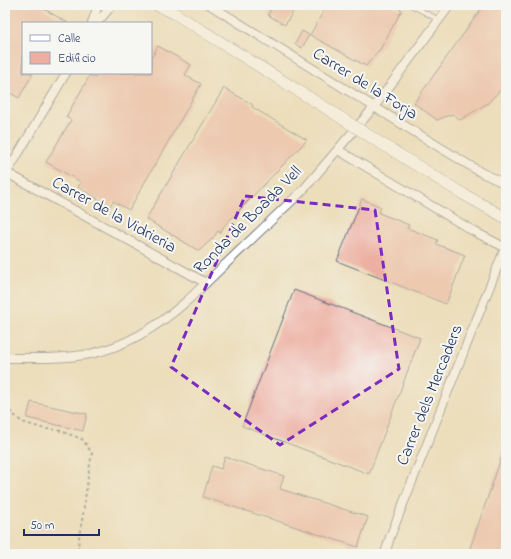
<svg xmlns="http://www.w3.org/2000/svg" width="511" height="559" font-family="'Indie Flower',sans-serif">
<rect width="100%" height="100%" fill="#f6f6f2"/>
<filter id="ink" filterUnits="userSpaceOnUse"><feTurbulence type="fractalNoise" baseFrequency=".025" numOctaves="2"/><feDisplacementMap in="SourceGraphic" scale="8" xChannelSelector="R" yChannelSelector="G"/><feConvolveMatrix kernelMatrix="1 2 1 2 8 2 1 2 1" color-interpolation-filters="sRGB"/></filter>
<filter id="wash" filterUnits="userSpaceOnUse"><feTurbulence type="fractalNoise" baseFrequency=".012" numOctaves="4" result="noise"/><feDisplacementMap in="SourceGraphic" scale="16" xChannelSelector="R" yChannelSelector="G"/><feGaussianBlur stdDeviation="0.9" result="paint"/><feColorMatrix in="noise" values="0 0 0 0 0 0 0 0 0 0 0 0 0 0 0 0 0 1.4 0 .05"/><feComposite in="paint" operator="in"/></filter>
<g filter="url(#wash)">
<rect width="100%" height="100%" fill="#ecdebb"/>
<g id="blocks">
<path fill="#edafa1" d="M5 5H46L44 9 68 23H23V73H33L19 98 5 90Z
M273 5H297L285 25 268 15Z
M327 5H392L402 10 379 51H378L366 66 310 35Z
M484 5H506V84L488 103 460 120 452 114 437 120 414 103Z
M302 31 309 35 302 48 295 44Z
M158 46 191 65 185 75 201 84 129 210 113 201 110 206 78 187 81 182 46 162 71 120 66 117 90 75 95 78 97 73H151V59Z
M224 88 253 105 252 107 307 140 224 226 220 233 218 231 213 238 199 251 146 219Z
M362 199 381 207 379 213 409 225 407 228 438 240 436 244 465 255 446 304 337 261Z
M294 290 420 338 369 474 242 426Z
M31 402 87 414 83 431 27 418Z
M505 447H506V554H468Z
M225 457 284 476 280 489 368 517 358 547 203 497 212 466 221 469Z"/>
</g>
</g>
<g filter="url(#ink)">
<use href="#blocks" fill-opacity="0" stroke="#646c7f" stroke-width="1"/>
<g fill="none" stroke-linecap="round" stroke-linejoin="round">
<defs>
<path id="service" d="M411 5 439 20"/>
<path id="minor" d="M210 5 418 134 482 173 506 184
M92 23 98 5
M97 23 112 5
M338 150 475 232 506 248
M7 173 206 283
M5 176 66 73
M5 358C33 358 63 359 90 354 128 346 160 325 188 300L304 189 374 107 450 5
M385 554 390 537 505 248"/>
<path id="secondary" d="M156 5 174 13 329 110
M382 144 463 194 506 218"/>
</defs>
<use href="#service" stroke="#646c7f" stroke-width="5.5"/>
<use href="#minor" stroke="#646c7f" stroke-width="10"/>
<use href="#secondary" stroke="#646c7f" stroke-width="12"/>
<path stroke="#646c7f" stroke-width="2" stroke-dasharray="3 3" stroke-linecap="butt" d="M5 407 22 422 45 429 58 430 82 439 92 453C88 474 86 494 83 514 81 528 77 540 79 554"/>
<use href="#service" stroke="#fff" stroke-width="4"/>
<use href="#minor" stroke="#fff" stroke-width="8"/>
<use href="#secondary" stroke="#fff" stroke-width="11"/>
<defs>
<path id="secondary-bridge" d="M329 110 382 144"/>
</defs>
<use href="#secondary-bridge" stroke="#646c7f" stroke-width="12" stroke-linecap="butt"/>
<use href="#secondary-bridge" stroke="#fff" stroke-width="11"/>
</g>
</g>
<path d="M0 0H511V559H0ZM245 196 375 210 399 369 280 445 171 367Z" fill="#ecdebb" fill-opacity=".55" fill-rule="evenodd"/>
<path fill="none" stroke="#7b2cbf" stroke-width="3" stroke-dasharray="8 5" stroke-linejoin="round" d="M245 196 375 210 399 369 280 445 171 367Z"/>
<g text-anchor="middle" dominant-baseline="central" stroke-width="4" stroke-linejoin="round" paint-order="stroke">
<g font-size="17" fill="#1b2f5e" stroke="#f6f6f2">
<text transform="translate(365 84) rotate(32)">Carrer de la Forja</text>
<text transform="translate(114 215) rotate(29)">Carrer de la Vidrieria</text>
<text transform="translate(248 220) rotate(-45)">Ronda de Boada Vell</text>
<text transform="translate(430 395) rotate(-68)">Carrer dels Mercaders</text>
</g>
</g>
<rect width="511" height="559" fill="none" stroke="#f6f6f2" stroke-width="20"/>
<rect x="22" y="22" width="130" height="52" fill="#f6f6f2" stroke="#9ea6b7"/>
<rect x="30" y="35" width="20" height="6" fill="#ffffff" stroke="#9ea6b7"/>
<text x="58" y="42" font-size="12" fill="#1b2f5e">Calle</text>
<rect x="30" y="52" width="20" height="12" fill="#edafa1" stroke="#9ea6b7"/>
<text x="58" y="62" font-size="12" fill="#1b2f5e">Edificio</text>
<path d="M24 529v6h75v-6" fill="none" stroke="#1b2f5e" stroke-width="2"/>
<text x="30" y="529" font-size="12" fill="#1b2f5e" stroke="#f6f6f2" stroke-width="3" paint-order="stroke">50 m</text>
</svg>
